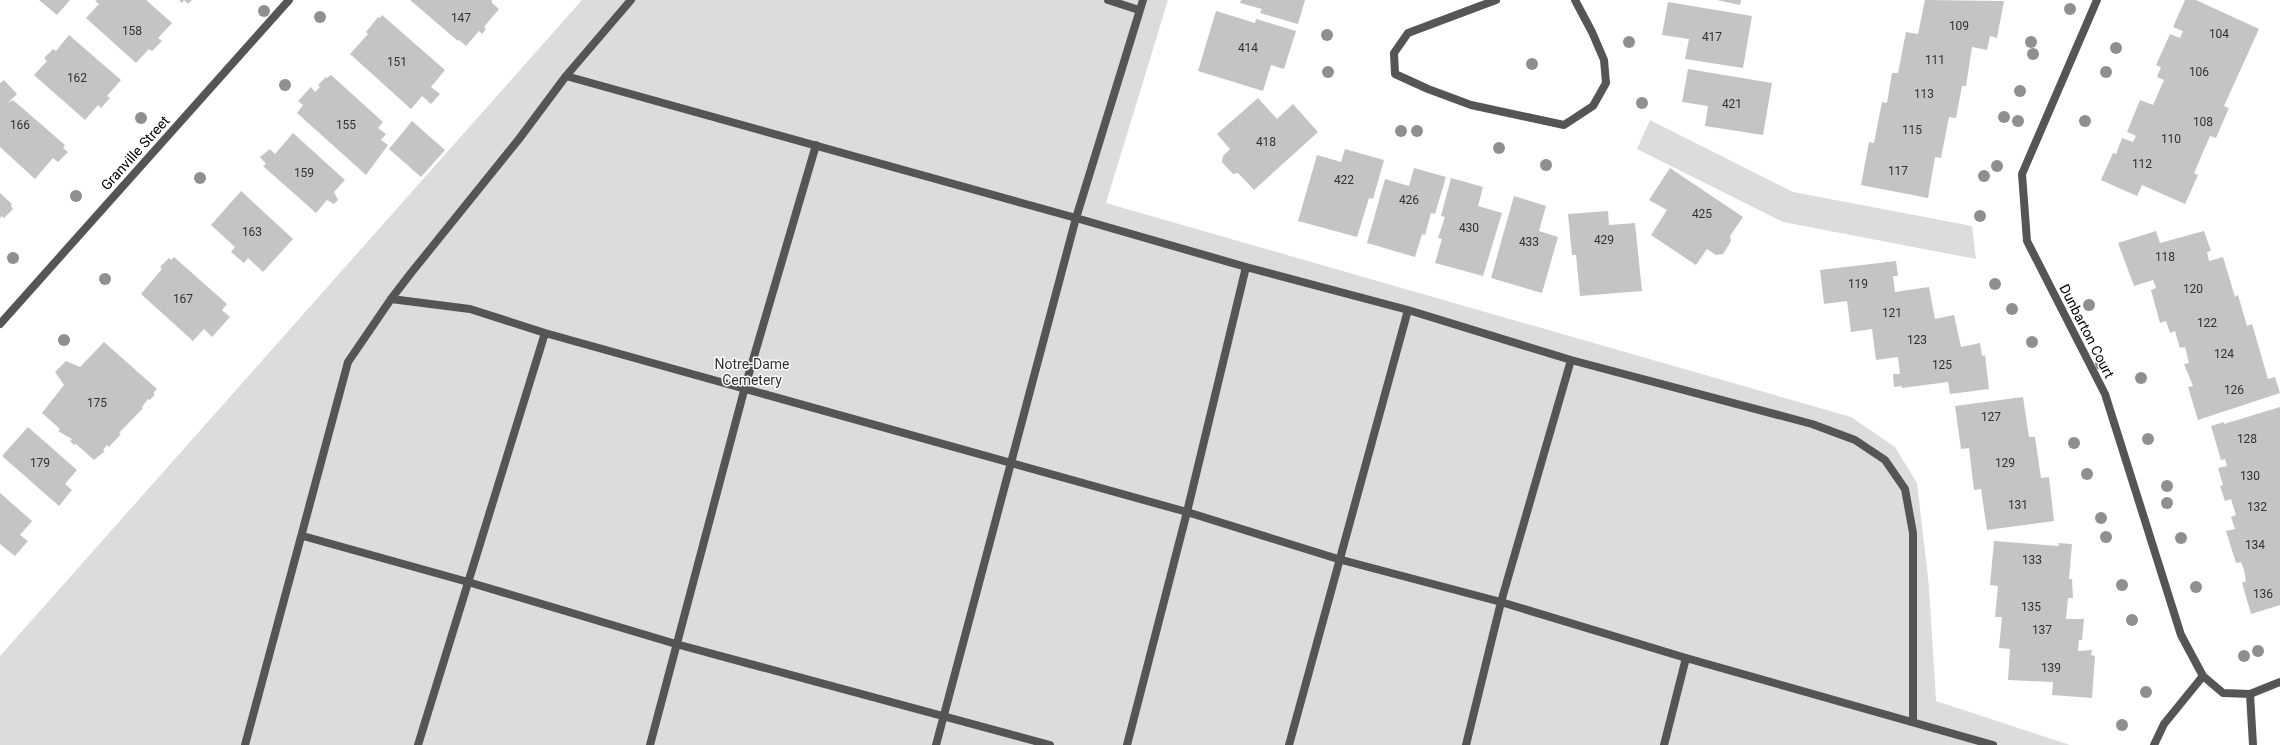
<svg xmlns="http://www.w3.org/2000/svg" width="2280" height="745" font-family="Roboto,sans-serif">
<rect width="100%" height="100%" fill="#fff"/>
<path fill="#dcdcdc" d="M582 0H1168L1106 203 1851 417 1895 447 1917 483 1929 586 1936 701 2070 745H0V656Z
M1650 120 1793 192 1972 226 1976 259 1783 222 1637 149Z"/>
<path fill="#c4c4c4" d="M39 0H70L57 15Z
M97 0H146L172 23 158 38 162 41 152 51 149 49 136 63 86 18 99 4 95 1Z
M179 0H192L188 4 184 0 182 3Z
M410 0H492V3L499 9 484 27 486 29 482 34 479 31 466 46 459 40 458 41Z
M1241 0H1305L1298 24 1260 13 1262 9 1240 3Z
M1717 0H1741L1740 5Z
M1925 0 2004 1 1997 38 1990 36 1987 50 1972 47 1966 86H1962L1956 118 1949 117 1941 158 1935 157 1928 198 1861 185 1869 142 1874 143 1882 102 1887 103 1892 73H1898L1906 32 1918 34Z
M2185 0H2196L2259 29 2224 106 2229 108 2216 138 2210 136 2194 173 2198 175 2185 204 2142 185 2137 196 2101 180 2113 153 2116 154 2122 138 2133 142 2136 136 2127 132 2140 100 2153 105 2164 80 2157 77 2161 67 2156 65 2170 34 2180 38 2183 31 2173 27Z
M1668 2 1752 16 1743 68 1685 59 1689 39 1662 35Z
M1216 11 1255 23 1256 19 1296 31 1284 69 1271 65 1263 91 1198 71Z
M382 15 445 70 431 87 440 94 431 104 422 96 411 109 350 54 368 34 366 32 378 17 380 18Z
M69 35 121 80 107 96 110 98 101 108 98 105 85 120 34 75 47 61 44 58 53 49 56 51Z
M1688 69 1772 83 1763 135 1705 126 1708 106 1682 102Z
M331 75 383 122 378 128 386 134 381 140 388 145 366 175 297 113 303 105 298 101 311 87 315 92 320 87 318 85 326 77 327 78Z
M4 80 17 94 8 103 13 100 65 145 63 148 68 152 58 162 53 158 35 179 0 147V83Z
M1258 98 1277 119 1293 104 1318 132 1254 190 1238 173 1233 174 1222 162 1223 156 1230 149 1217 134Z
M412 121 445 150 421 177 389 149Z
M293 133 345 180 334 192 338 200 334 204 327 200 316 213 263 166 266 164 260 157 270 149 275 154Z
M1345 149 1384 160 1373 199 1369 198 1357 237 1298 221 1317 155 1341 162Z
M1414 168 1446 177 1435 214 1431 213 1425 235 1422 234 1415 257 1367 243 1385 179 1409 186Z
M1670 168 1743 217 1730 236 1731 241 1723 254 1716 255 1707 249 1696 265 1651 235 1667 210 1649 200Z
M1451 178 1483 187 1478 206 1502 213 1483 276 1435 263 1442 239 1438 238 1445 217 1441 216Z
M241 191 293 239 263 272 248 258 244 263 231 252 235 247 211 225Z
M0 193 12 204 11 206 13 209 4 218 2 216 0 218Z
M1514 196 1546 206 1539 231 1558 237 1542 293 1491 278Z
M1608 211 1609 225 1635 223 1642 291 1580 296 1576 255H1572L1568 214Z
M2156 231 2160 243 2204 231 2211 251 2207 252 2209 261 2223 257 2235 297 2238 295 2247 326 2252 324 2268 379 2275 377 2280 393 2198 420 2188 387 2193 386 2184 364 2189 363 2185 347 2180 348 2175 331 2170 333 2166 321 2160 323 2151 290 2156 288 2153 280 2134 286 2118 243Z
M174 257 227 304 222 310 230 317 212 337 204 329 193 341 141 294 162 269 160 267 169 258 171 260Z
M1896 261 1898 276H1893L1895 292 1929 287 1935 319 1954 315 1961 347 1980 343 1982 356 1985 355 1989 389 1950 394 1948 382 1902 388V386L1894 387 1893 374H1900L1898 357 1876 360 1872 329 1851 332 1847 301 1824 304 1820 270Z
M104 342 157 389 153 393 155 394 150 400 148 399 142 407 143 408 119 433 121 434 109 447 107 445 103 450 105 451 94 460 76 444 74 445 70 441 72 439 58 431 60 429 42 413 64 385 55 372 66 361 80 367Z
M2023 397 2029 437H2035L2041 478 2049 477 2054 521 1987 530 1981 489 1974 490 1969 448 1961 449 1955 406Z
M2280 407V605L2251 614 2242 583 2246 581 2244 570 2241 562 2236 563 2226 531 2235 529 2231 517 2236 515 2231 499 2225 501 2220 486 2223 485 2218 468 2227 466 2225 459 2221 460 2211 426 2224 422V424Z
M28 427 77 470 65 484 72 490 59 506 2 456Z
M0 493 32 521 20 535 28 541 15 556 0 544Z
M1994 541 2059 546 2058 543 2072 544 2069 579H2072L2073 598H2068L2066 619H2084L2082 640H2079L2078 651 2092 650 2091 655 2095 656 2092 698 2052 695 2053 682 2008 680 2010 649 1999 648 2002 617H1995L1998 586 1990 585Z"/>
<g fill="none" stroke-linecap="round" stroke-linejoin="round">
<path stroke="#555" stroke-width="8" d="M1108 0 1139 10
M566 76 1076 218 1246 267 1408 310 1571 360 1812 424 1855 440 1885 460 1905 489 1913 533V722
M391 299 470 309 545 333 1187 512 1338 559 1501 602 1686 658 1993 745
M303 536 468 582 676 644 1050 745
M245 745 348 362 391 299 411 273 519 139 566 76 631 0
M418 745 545 333
M650 745 745 387 816 145
M936 745 1076 218 1143 0
M1127 745 1187 512 1246 267
M1289 745 1408 310
M1466 745 1501 602 1571 360
M1664 745 1686 658"/>
<path stroke="#555" stroke-width="8" d="M1496 0 1408 33 1394 53 1395 74 1428 89 1471 105 1564 125 1593 106 1606 83 1604 60 1592 32 1575 0
M2097 0 2022 174 2027 241 2105 394 2181 635 2203 676 2223 693 2250 694 2280 682
M0 324 289 0
M2250 694 2253 745
M2154 745 2164 724 2203 676"/>
</g>
<g fill="#8f8f8f">
<circle cx="2070" cy="9" r="6"/>
<circle cx="264" cy="11" r="6"/>
<circle cx="320" cy="17" r="6"/>
<circle cx="1327" cy="35" r="6"/>
<circle cx="1629" cy="42" r="6"/>
<circle cx="2031" cy="42" r="6"/>
<circle cx="2116" cy="48" r="6"/>
<circle cx="2033" cy="54" r="6"/>
<circle cx="1532" cy="64" r="6"/>
<circle cx="1328" cy="72" r="6"/>
<circle cx="2106" cy="72" r="6"/>
<circle cx="285" cy="85" r="6"/>
<circle cx="2020" cy="91" r="6"/>
<circle cx="1642" cy="103" r="6"/>
<circle cx="2004" cy="117" r="6"/>
<circle cx="141" cy="118" r="6"/>
<circle cx="2018" cy="121" r="6"/>
<circle cx="2085" cy="121" r="6"/>
<circle cx="1401" cy="131" r="6"/>
<circle cx="1417" cy="131" r="6"/>
<circle cx="1499" cy="148" r="6"/>
<circle cx="1546" cy="165" r="6"/>
<circle cx="1997" cy="166" r="6"/>
<circle cx="1984" cy="176" r="6"/>
<circle cx="200" cy="178" r="6"/>
<circle cx="76" cy="196" r="6"/>
<circle cx="1980" cy="216" r="6"/>
<circle cx="13" cy="258" r="6"/>
<circle cx="105" cy="279" r="6"/>
<circle cx="1995" cy="284" r="6"/>
<circle cx="2089" cy="305" r="6"/>
<circle cx="2012" cy="309" r="6"/>
<circle cx="64" cy="340" r="6"/>
<circle cx="2032" cy="342" r="6"/>
<circle cx="2101" cy="364" r="6"/>
<circle cx="2141" cy="378" r="6"/>
<circle cx="2148" cy="439" r="6"/>
<circle cx="2074" cy="443" r="6"/>
<circle cx="2087" cy="474" r="6"/>
<circle cx="2167" cy="486" r="6"/>
<circle cx="2167" cy="503" r="6"/>
<circle cx="2101" cy="518" r="6"/>
<circle cx="2106" cy="537" r="6"/>
<circle cx="2181" cy="538" r="6"/>
<circle cx="2122" cy="585" r="6"/>
<circle cx="2196" cy="587" r="6"/>
<circle cx="2132" cy="620" r="6"/>
<circle cx="2258" cy="651" r="6"/>
<circle cx="2244" cy="656" r="6"/>
<circle cx="2146" cy="692" r="6"/>
<circle cx="2122" cy="725" r="6"/>
</g>
<g text-anchor="middle" dominant-baseline="central" stroke-width="3" stroke-linejoin="round" paint-order="stroke">
<g font-size="12" fill="#313131">
<text x="461" y="18">147</text>
<text x="1959" y="26">109</text>
<text x="132" y="31">158</text>
<text x="2219" y="34">104</text>
<text x="1712" y="37">417</text>
<text x="1248" y="48">414</text>
<text x="1935" y="60">111</text>
<text x="397" y="62">151</text>
<text x="2199" y="72">106</text>
<text x="77" y="78">162</text>
<text x="1924" y="94">113</text>
<text x="1732" y="104">421</text>
<text x="2203" y="122">108</text>
<text x="20" y="125">166</text>
<text x="346" y="125">155</text>
<text x="1912" y="130">115</text>
<text x="2171" y="139">110</text>
<text x="1266" y="142">418</text>
<text x="2142" y="164">112</text>
<text x="1898" y="171">117</text>
<text x="304" y="173">159</text>
<text x="1344" y="180">422</text>
<text x="1409" y="200">426</text>
<text x="1702" y="214">425</text>
<text x="1469" y="228">430</text>
<text x="252" y="232">163</text>
<text x="1604" y="240">429</text>
<text x="1529" y="242">433</text>
<text x="2165" y="257">118</text>
<text x="1858" y="284">119</text>
<text x="2193" y="289">120</text>
<text x="183" y="299">167</text>
<text x="1892" y="313">121</text>
<text x="2207" y="323">122</text>
<text x="1917" y="340">123</text>
<text x="2224" y="354">124</text>
<text x="1942" y="365">125</text>
<text x="2234" y="390">126</text>
<text x="97" y="403">175</text>
<text x="1991" y="417">127</text>
<text x="2247" y="439">128</text>
<text x="40" y="463">179</text>
<text x="2005" y="463">129</text>
<text x="2250" y="476">130</text>
<text x="2018" y="505">131</text>
<text x="2257" y="507">132</text>
<text x="2255" y="545">134</text>
<text x="2032" y="560">133</text>
<text x="2263" y="594">136</text>
<text x="2031" y="607">135</text>
<text x="2042" y="630">137</text>
<text x="2051" y="668">139</text>
</g>
<g font-size="14" fill="#000" stroke="#fff">
<text transform="translate(135 153) rotate(-48)">Granville Street</text>
<text transform="translate(2087 331) rotate(63)">Dunbarton Court</text>
</g>
<g font-size="14" fill="#333" stroke="#fff">
<text x="752" y="364">Notre-Dame<tspan x="752" dy="16">Cemetery</tspan></text>
</g>
</g>
</svg>
